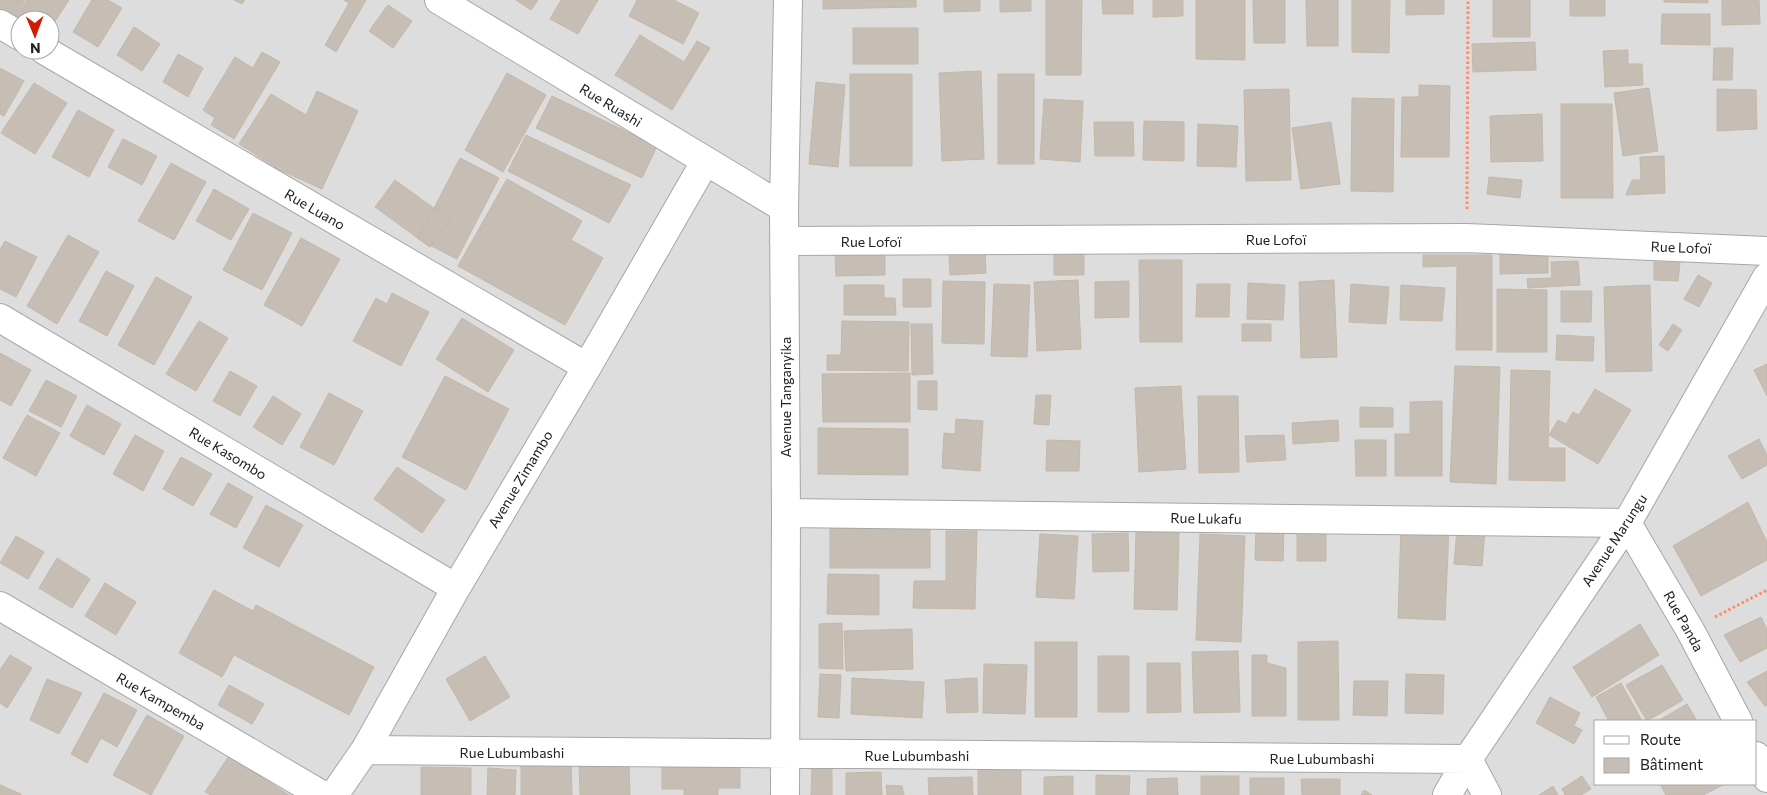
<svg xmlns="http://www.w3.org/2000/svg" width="1767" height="795" font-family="Commissioner,sans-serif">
<rect width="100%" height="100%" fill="#f1efe6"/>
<path fill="#dedddd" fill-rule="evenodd" d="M0 0H1767V795H0ZM20 20H50V50H20ZM1596 721H1756V784H1596Z"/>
<path fill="#c6beb5" stroke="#c4b7a7" d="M0 0H25L12 22 0 15Z
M27 0H69L50 29V20H20L16 17Z
M92 0H108L122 8 98 47 73 32Z
M234 0H245L242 4Z
M344 0H366L336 52 325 45 349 3Z
M516 0H538L531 10Z
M561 0H598L578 34 550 19Z
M637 0H674L699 13 683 44 629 16Z
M823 0H916V7L823 9Z
M944 0H980V11L944 12Z
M1000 0H1031V11L1000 12Z
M1046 0H1082L1081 75H1046Z
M1102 0H1133V14H1103Z
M1153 0H1183V16L1153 17Z
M1196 0H1245V60L1196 59Z
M1253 0H1285V43H1254Z
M1306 0H1338V46H1307Z
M1352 0H1390L1389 53 1352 52Z
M1406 0H1444V14L1406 15Z
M1493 0H1530V37H1493Z
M1570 0H1605V16H1570Z
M1664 0H1708V3L1664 2Z
M1722 0H1759L1760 24 1722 25Z
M388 5 412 21 393 48 369 31Z
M1662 14H1710V45L1661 44Z
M134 27 160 44 142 71 117 55Z
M853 28H918V64H853Z
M640 35 684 62 697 41 710 48 672 110 615 75Z
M1535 42 1536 70 1473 72 1472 44Z
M1714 48H1733L1732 80H1713Z
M1628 50V64H1642L1643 85 1605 87 1603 51Z
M262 52 280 62 234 139 211 125 215 118 203 110 235 57 253 68Z
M178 54 203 68 188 97 163 82Z
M0 68 24 81 4 116 0 114Z
M981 71 984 159 942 161 939 73Z
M507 73 546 95 503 172 465 150Z
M850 74H912V166H850Z
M998 74H1034V164H998Z
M816 82 845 85 838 167 809 164Z
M34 83 67 103 35 154 1 133Z
M1419 85 1450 86 1449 157H1401L1402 97H1419Z
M1649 88 1658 151 1623 156 1614 93Z
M1289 89 1291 180 1246 181 1244 90Z
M1717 89 1756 90 1757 129 1717 131Z
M317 91 358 111 322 189 280 170 239 144 271 94 306 115Z
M552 96 657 146 642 178 536 128Z
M1352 98 1394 99 1393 192 1351 191Z
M1044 99 1083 101 1080 162 1040 159Z
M1561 104H1612L1613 198H1561Z
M78 110 114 130 89 177 52 157Z
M1542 114 1543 161 1491 162 1490 116Z
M1144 121 1184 122V161L1143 160Z
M1094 122H1133L1134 156H1095Z
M1331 122 1340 184 1301 189 1292 128Z
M1198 124 1238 126 1236 167 1197 166Z
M526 135 631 185 609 223 508 171Z
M123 139 157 156 142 185 108 167Z
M1664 156 1665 193 1626 195 1632 180H1641L1640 157Z
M460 158 499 178 457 259 418 239Z
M171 163 206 182 174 240 138 221Z
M1489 177 1522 180 1520 198 1487 194Z
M507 179 582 221 571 240 603 258 565 325 458 266Z
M395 180 450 220 430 247 375 207Z
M214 189 249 209 231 240 196 221Z
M253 213 292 233 262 290 223 270Z
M68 235 99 252 57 324 27 306Z
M301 238 340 259 302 326 264 305Z
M5 241 37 257 16 297 0 289V250Z
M885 248V275L836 276 835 249Z
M1054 249H1084V275H1054Z
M985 252 986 273 950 275 949 253Z
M1548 253V273L1500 274V254Z
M1423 255H1492V350H1456L1457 266 1423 267Z
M1139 260H1182V342H1140Z
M1578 261 1580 285 1528 288 1527 279 1552 278 1551 262Z
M1654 262 1680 263 1678 281 1654 280Z
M106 271 134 286 107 336 79 321Z
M1698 275 1712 283 1699 307 1684 299Z
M156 277 192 297 154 365 118 345Z
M903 279H931V307H903Z
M1078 280 1081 349 1037 351 1034 282Z
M1334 280 1337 357 1301 358 1299 282Z
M943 281 985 282 984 344 942 343Z
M1129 281V317L1095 318V282Z
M1248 283 1285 285 1283 320 1247 319Z
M994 284 1030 285 1027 357 991 356Z
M1197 284H1230L1229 317H1196Z
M1351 284 1389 287 1386 324 1349 322Z
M844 285H884V298H895L896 315H844Z
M1401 285 1445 288 1442 321 1400 320Z
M1650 285 1652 371 1606 372 1604 287Z
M1497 289 1547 290V352H1497Z
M1561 291H1592L1591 322H1561Z
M392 293 429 312 401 366 353 341 376 298 387 304Z
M462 318 514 350 488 392 436 359Z
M199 321 228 338 196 391 166 374Z
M842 321 909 322 908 371 827 370V355H841Z
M911 324H932L933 374 912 375Z
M1242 324H1271V341H1242Z
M1673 324 1682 330 1668 351 1659 345Z
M1557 335 1594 337 1593 361 1556 360Z
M0 353 31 370 11 406 0 400Z
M1767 364V396L1754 370Z
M1455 366 1500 367 1496 484 1450 482Z
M1511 370 1550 371 1548 448H1565V481L1509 480Z
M230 371 257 386 240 416 213 401Z
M910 373V422H823L822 374Z
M445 376 509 409 466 490 402 457Z
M46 380 77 396 61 427 29 411Z
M918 381H937V410L918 409Z
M1181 386 1186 469 1139 472 1135 388Z
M1595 389 1631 410 1598 464 1549 435 1558 420 1566 424 1573 412 1579 415Z
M329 393 363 411 334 465 300 447Z
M1036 395H1051L1049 425 1034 424Z
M273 396 301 414 282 445 253 427Z
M1198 396H1238L1239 472 1199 473Z
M1442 401V476H1395V434H1410V402Z
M87 405 121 424 104 455 70 436Z
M1360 407 1393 408V427H1360Z
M27 415 60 433 36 476 3 458Z
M956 419 983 421 980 471 942 468 944 433 955 434Z
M1338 420 1339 441 1293 444 1292 423Z
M818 428 908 429V475L818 474Z
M135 435 164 451 143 491 113 474Z
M1284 435 1286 460 1247 462 1245 436Z
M1759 439 1767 455V465L1742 479 1728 456Z
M1047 440 1080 441 1079 471H1046Z
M1355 440H1386V476H1356Z
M181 457 212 474 193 506 163 489Z
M397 467 445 500 422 533 374 499Z
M228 483 253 497 236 528 210 514Z
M1748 502 1767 542V560L1701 596 1673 546Z
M266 505 303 525 279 567 243 548Z
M830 523H930V568H830Z
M1401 526 1449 527 1445 620 1398 618Z
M1256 529 1284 530 1283 561 1255 560Z
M1297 529H1326V561H1297Z
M1457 529 1485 531 1482 566 1454 564Z
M946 531H977L975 609 913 608 914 581H946Z
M1136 532 1179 533 1177 610 1134 609Z
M1128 533 1129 571 1093 572 1092 534Z
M1040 534 1078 536 1074 599 1036 597Z
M1200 534 1245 536 1241 642 1196 640Z
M16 536 44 552 28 579 0 563Z
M57 558 90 579 72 608 39 588Z
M828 574 879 575V615L827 614Z
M105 583 136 602 116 635 85 616Z
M214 590 253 611 256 605 374 667 349 715 234 655 222 677 179 653Z
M1761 617 1767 629V648L1740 662 1724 635Z
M842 623 843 669 819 668V624Z
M1640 624 1659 655 1592 697 1573 667Z
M912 629 913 669 846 671 844 631Z
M1338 641 1339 720H1298V642Z
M1035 642H1077V717H1035Z
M1238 651 1240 712 1194 713 1192 652Z
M10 655 32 668 7 708 0 703V670Z
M1252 655H1267V663L1286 668V716H1252Z
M485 656 510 697 470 721 446 679Z
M1098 656H1129V712H1098Z
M1147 663H1180L1181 712 1147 713Z
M984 664 1027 665 1025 714 983 713Z
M1662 665 1683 700 1647 721 1626 685Z
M1767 671V705L1765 706 1747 682Z
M820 674 841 675 839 718 818 717Z
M1406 674 1444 675 1443 714 1405 713Z
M852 678 924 682 922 718 851 714Z
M977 678 978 712 947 713 945 680Z
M47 679 82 693 59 734 30 720Z
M1354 681H1388L1387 716 1353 715Z
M1621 683 1641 719 1643 721H1609L1596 697Z
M229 685 264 704 252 724 218 705Z
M104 693 137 710 117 747 101 738 87 763 71 754Z
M1550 697 1580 713 1574 726 1582 730 1574 744 1536 723Z
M1687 704 1697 721H1658Z
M147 715 184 736 151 795 113 775Z
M229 756 289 795H211L205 792Z
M1021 757V795H978V758Z
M521 760 571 761 572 795H521Z
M740 760V788H718V795H684V789H662V761Z
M812 763 832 764V795H811Z
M579 764H629L630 795H580Z
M421 767 471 768V795H421Z
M488 768 516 770 515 795H487Z
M881 772 882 795H846V773Z
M1096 775 1130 776 1129 795H1096Z
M1073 776V795H1044V777Z
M1201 776H1239V795H1201Z
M1582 776 1591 789 1581 795H1565L1562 789Z
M972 777 973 795H929L928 778Z
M1177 778 1178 795H1147V779Z
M1250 778H1284V795H1250Z
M1301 779H1340V795H1302Z
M1660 784H1725L1703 795H1666Z
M0 785 21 794V795H0Z
M886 785 902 786 904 795H887Z
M1553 786 1558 795H1539Z
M1364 790 1372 795H1361Z"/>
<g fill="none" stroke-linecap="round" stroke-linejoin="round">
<defs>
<path id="minor" d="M439 0 784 208
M0 24 20 36
M44 50 587 367
M784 241 1466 238 1767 251
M0 318 456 588
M786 513 1627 523 1690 630 1738 721
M0 606 322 795
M365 750 1468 759 1487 795
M1756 756 1767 778
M334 795 365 750 456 588 587 367 705 162
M785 795 786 513 784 208 788 0
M1447 795 1468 759 1627 523 1767 277"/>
</defs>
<use href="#minor" stroke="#a7a7a7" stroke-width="30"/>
<path stroke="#ff8c69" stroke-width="3" stroke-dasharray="2.5 2.5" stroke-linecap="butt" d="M1467 209 1468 0
M1715 617 1767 590"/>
<use href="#minor" stroke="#fff" stroke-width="28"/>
</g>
<g text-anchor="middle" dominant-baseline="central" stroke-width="5" stroke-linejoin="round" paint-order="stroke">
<g font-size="14" fill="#202020" stroke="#fff">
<text transform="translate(611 105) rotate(31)">Rue Ruashi</text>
<text transform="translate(315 209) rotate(30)">Rue Luano</text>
<text x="1276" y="239">Rue Lofoï</text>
<text x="871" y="241">Rue Lofoï</text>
<text transform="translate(1681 247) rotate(2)">Rue Lofoï</text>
<text transform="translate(785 397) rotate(-90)">Avenue Tanganyika</text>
<text transform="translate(228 453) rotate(31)">Rue Kasombo</text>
<text transform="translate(520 479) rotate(-59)">Avenue Zimambo</text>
<text transform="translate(1206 518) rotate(1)">Rue Lukafu</text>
<text transform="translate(1614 540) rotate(-57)">Avenue Marungu</text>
<text transform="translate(1684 621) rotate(61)">Rue Panda</text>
<text transform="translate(161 701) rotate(30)">Rue Kampemba</text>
<text x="512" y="752">Rue Lubumbashi</text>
<text x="917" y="755">Rue Lubumbashi</text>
<text x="1322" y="758">Rue Lubumbashi</text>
</g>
</g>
<rect x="1594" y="720" width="162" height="65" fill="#ffffff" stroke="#a6a6a6"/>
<rect x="1604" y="736" width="25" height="8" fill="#ffffff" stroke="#a6a6a6"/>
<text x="1640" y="745" font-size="15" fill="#202020">Route</text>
<rect x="1604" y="758" width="25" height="15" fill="#c6beb5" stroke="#a6a6a6"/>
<text x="1640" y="770" font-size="15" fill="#202020">Bâtiment</text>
<g transform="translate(35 35) rotate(179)"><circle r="24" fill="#ffffff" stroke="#a6a6a6"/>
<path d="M0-4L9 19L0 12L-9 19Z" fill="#d01c00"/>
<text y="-8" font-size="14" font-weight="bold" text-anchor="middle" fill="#202020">N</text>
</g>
</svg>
